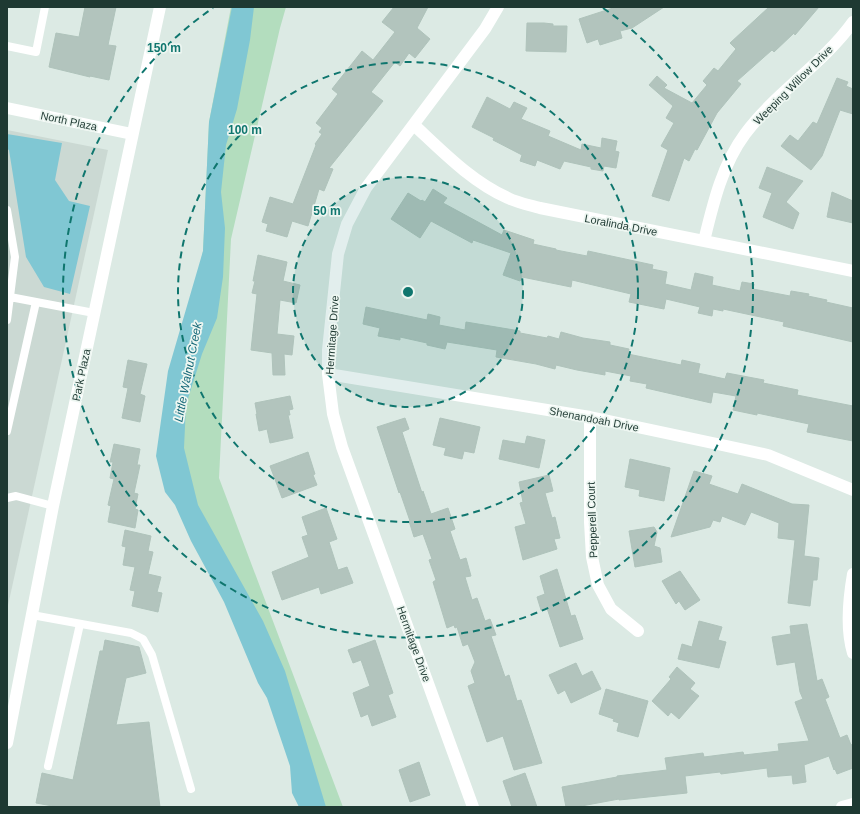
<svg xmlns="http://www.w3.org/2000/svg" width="860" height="814" font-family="Arial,sans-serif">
<rect width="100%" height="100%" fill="#dceae4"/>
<path fill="#cbd9d3" d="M7 130 108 150 7 610Z"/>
<path fill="#b3ddbe" d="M231 7H286L280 28 231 239 219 478 343 807H305L285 737 235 610 160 466 203 251 209 122Z"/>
<path fill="#80c7d3" d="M232 7H254L250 40 237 109 226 145 221 192 225 228 223 277 217 318 202 354 186 405 184 448 198 505 263 621 285 671 326 807H299L292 793 290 766 267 698 258 683 224 602 191 541 175 505 165 492 156 456 168 371 203 251 209 122Z
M7 134 62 143 55 180 69 201 90 206 70 294 44 287 26 257 9 150 7 149Z"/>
<path fill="#b2c4bd" stroke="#afc3bb" d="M85 7H116L108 45 116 46 109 80 90 76V77L49 67 56 33 79 37Z
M394 7H428L417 28 430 39 415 58 409 53 400 66 395 62 371 92 383 101 329 168 333 169 324 191 319 189 308 226 292 221 287 237 266 231 268 224 262 222 270 197 293 204 316 145 315 144 322 134 319 132 322 128 316 123 338 94 332 89 362 51 373 60 395 32 382 22Z
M616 7H664L632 28 620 31 622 38 600 45 598 39 587 43 579 19Z
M769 7H819L795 35 794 33 774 52 772 50 737 81 741 84 717 113 697 150 695 149 689 161 684 158 669 201 652 196 668 150 661 146 674 123 666 118 673 106 649 85 657 76 667 85 664 88 692 103 707 85 703 81 714 68 718 71 736 49 730 43Z
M527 23H544L553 24V26H567L566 52 526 51Z
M837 78 848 82 846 86 853 89V114L840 110 822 156 811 170 781 146 790 135 798 141 813 122 817 124Z
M487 97 510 109 514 102 527 108 521 119 550 131 548 136 581 150 582 144 601 148 602 138 617 141 615 151 619 152 616 168 604 166 603 171 591 169V167L564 161 560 169 537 160 535 166 520 161 522 155 493 140 494 138 472 127Z
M767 167 803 181 786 202 799 213 793 229 763 217 772 193 759 188Z
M433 189 447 198 443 203 502 235 504 230 534 240 533 244 556 249V250L587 256 588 251 653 265 652 269 667 272 665 284 691 290 695 273 713 277 712 285 740 291 742 282 754 284 753 289 790 296 791 291 809 294 808 296 827 300 826 302 853 308V342L783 326 784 322 723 309V311L713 309 712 316 698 313 700 307 666 299 664 309 629 302 631 294 572 280 571 287 522 277 520 281 503 275 511 253 473 240 472 243 431 221 420 238 391 219 408 193 421 201 422 200 425 202Z
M832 192 853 201V223L827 217Z
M258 255 287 262 283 281 300 285 296 303 280 300 277 334 294 336 292 355 284 354 285 375H273L272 353 251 350 257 294 252 293 255 281H253Z
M366 307 427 320 428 314 440 317 439 325 465 330 466 322 520 331V333L547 338 548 336 559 339 561 332 583 338 610 342V345L629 349 628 354 681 365 682 360 700 364 698 373 725 379 727 373 764 380 763 383 798 390 797 395 853 406V441L807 432 809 424 757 413V415L733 410 736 396 713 392 711 403 646 388 647 384 630 381 631 376 605 371V375L577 370 556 365 555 369 536 364 496 357 497 350 447 342 445 349 427 345V343L400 337V340L378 336 380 328 363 324Z
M128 360 147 364 140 394 145 396 140 422 122 418 128 388 123 387Z
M290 396 293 409 289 410 290 415H288L293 438 270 443 267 429 259 431 256 414H257L255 403Z
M405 418 409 429 402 432 422 493 423 491 431 514 448 508 455 529 450 531 460 560 466 558 471 576 465 577 472 600 477 598 485 621 490 619 496 635 491 636 505 677 509 675 517 701 521 700 542 763 514 770 503 736 487 742 468 686 475 683 471 671 475 662 468 644 463 646 457 627 455 628 454 625 447 628 433 582 436 580 429 560 432 559 423 534 414 537 409 521H410L400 492 399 493 377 427Z
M440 418 480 427 474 453 464 451 462 459 444 455 446 448 433 445Z
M527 436 545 440 539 468 499 459 503 440 525 444Z
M114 444 140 449 137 465H140L134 493 138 494 135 509 138 510 135 528 108 522 111 506 108 505 114 479 110 478 113 462H110Z
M308 452 315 474 313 475 317 485 282 498 270 466Z
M630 459 670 468 664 501 639 496 640 490 625 487Z
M694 471 712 476 709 484 738 494 742 484 792 504 809 505 804 556 819 558 817 580H813L810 606 788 603 795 540 778 538 779 523 751 512 745 525 722 516 720 522 713 520 710 527 671 537Z
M549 475 553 491 545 493 552 518 555 517 560 538 554 539 557 549 523 560 515 527 526 524 520 503 523 502 519 482Z
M326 508 337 539 329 542 338 570 347 567 353 583 321 594 319 587 282 600 272 572 309 557 302 537 308 535 302 517Z
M654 527 657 532 654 546 660 548 662 562 635 567 629 531Z
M125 530 151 536 148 551 153 552 148 574 161 577 157 592 162 593 158 612 132 606 135 591 130 590 135 567 123 565 126 547 122 546Z
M557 569 571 616 575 615 583 639 560 647 547 608 541 610 537 597 545 594 540 576Z
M680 571 700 600 685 610 679 601 676 604 662 581Z
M699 621 722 627 718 640 726 642 719 668 678 659 682 644 692 647Z
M807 624 817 681 822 679 829 697 825 699 840 738 847 735 851 745 853 744V768L837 774 835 769 834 770 829 756 804 765 806 782 793 784 792 775 768 777 767 768 721 774 720 772 685 776 687 793 619 800V799L576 807H566L562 787 617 777V776L667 770 665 758 703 753 704 757 743 752 744 755 779 751 778 744 809 741 795 702 803 699 800 692 795 662 777 665 772 637 791 634 790 626Z
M105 640 139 647 146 673 126 678 116 725 149 722 160 807H58L36 803 42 773 73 780 100 651H103Z
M375 640 393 693 388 695 396 717 372 726 368 714 361 717 353 693 370 686 361 660 353 663 348 650Z
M576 663 582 676 592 671 601 689 571 703 565 690 558 694 549 675Z
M677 667 695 683 690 689 699 696 679 719 671 712 668 716 652 701 671 679 669 677Z
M606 689 648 701 638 737 617 731 619 723 613 721 614 719 599 714Z
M419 762 430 795 410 802 399 770Z
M525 773 537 807H512L503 781Z"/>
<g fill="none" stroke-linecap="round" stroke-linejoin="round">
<path stroke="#fff" stroke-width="8" d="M7 46 36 52 45 7
M7 210 15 257 7 320
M10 297 94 313
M7 431 36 302
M7 498 16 496 53 506
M32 615 131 633 143 639 152 655 191 789
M48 766 80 624"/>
<path stroke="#fff" stroke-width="12" d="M7 108 132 134
M414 125C443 152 472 182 508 198 518 203 530 205 540 208L853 271
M704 241C713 204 722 165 745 134 776 92 823 64 853 22
M328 374 590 417 722 445 768 455 853 490
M590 417V522L592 557 598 585 611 609 638 631
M853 574C849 597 846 630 853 653
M7 743 53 506 160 7
M473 807 342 447 333 414 328 374V350L338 254 347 224 366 188 485 29 498 7
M842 807 853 804"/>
</g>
<circle cx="408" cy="292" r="115" fill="#0f766e" fill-opacity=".12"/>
<g fill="none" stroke="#0f766e" stroke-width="2" stroke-dasharray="7 5">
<circle cx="408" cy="292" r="115"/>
<circle cx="408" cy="292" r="230"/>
<path d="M603 8A345 345 0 1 1 213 8"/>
</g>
<g text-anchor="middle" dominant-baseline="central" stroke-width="3.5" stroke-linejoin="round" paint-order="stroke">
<g font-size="11" fill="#1e3932" stroke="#edf6f1">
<text transform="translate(793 85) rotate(-45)">Weeping Willow Drive</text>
<text transform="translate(69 121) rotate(12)">North Plaza</text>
<text transform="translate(621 225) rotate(11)">Loralinda Drive</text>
<text transform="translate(332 335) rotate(-86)">Hermitage Drive</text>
<text transform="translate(81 375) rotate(-78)">Park Plaza</text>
<text transform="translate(594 419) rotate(11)">Shenandoah Drive</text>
<text transform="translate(592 520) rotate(-92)">Pepperell Court</text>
<text transform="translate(414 644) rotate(70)">Hermitage Drive</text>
</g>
<g font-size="12" font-style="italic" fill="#156878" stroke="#edf6f1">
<text transform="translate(188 372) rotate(-79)">Little Walnut Creek</text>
</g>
</g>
<circle cx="408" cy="292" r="6" fill="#0f766e" stroke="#edf6f1" stroke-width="2"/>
<g font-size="12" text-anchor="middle" font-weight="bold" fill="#0f766e" stroke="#edf6f1" stroke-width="3.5" stroke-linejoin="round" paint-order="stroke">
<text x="164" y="52">150 m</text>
<text x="245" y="134">100 m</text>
<text x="327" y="215">50 m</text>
</g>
<rect width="860" height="814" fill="none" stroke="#1e3932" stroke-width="16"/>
</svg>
